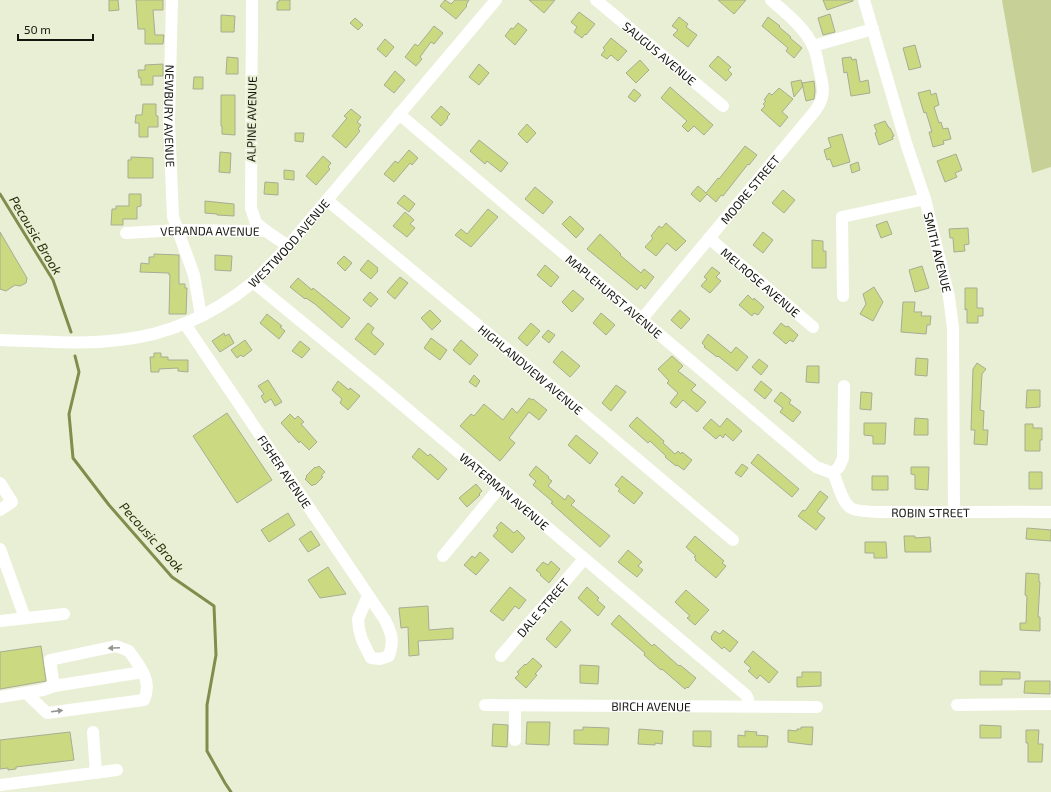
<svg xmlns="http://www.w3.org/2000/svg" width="1051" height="792" font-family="'Exo 2',sans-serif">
<rect width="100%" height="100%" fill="#e9efd4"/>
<path fill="#c6d097" d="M1002 0H1051V167L1032 173Z"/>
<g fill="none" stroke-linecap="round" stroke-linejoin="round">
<path stroke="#828c4c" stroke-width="3" d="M0 194 53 280 71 332
M75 356 79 372 69 414 73 458 109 505 172 577 214 606 216 655 207 705V751L225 783 231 792"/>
</g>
<path fill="#cbda81" stroke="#a7ac93" d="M109 0H118L119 10 109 11Z
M136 0H163V10H153L155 35H164L163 44H145V29H138Z
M279 0H290V10H277V2H279Z
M445 0 451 4 455 0H469L466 5 467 6 456 19 440 6Z
M529 0H555L544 13Z
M718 0H746L734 14Z
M823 0H853V1L827 10Z
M579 12 595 24 586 35 585 34 582 38 574 32 577 27 571 22Z
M830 14 835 32 823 35 818 18Z
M221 15 235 16 234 32H221Z
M679 17 688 24 686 27 697 35 688 47 673 35 678 30 672 26Z
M768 17 780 26 779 27 791 37 790 38 802 48 794 58 786 51 788 48 762 26Z
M355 18 363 25 358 30 350 23Z
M518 23 527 30 515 45 505 36 511 28 513 29Z
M434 26 443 33 434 44 431 42 420 57 422 59 416 66 405 57 415 44 418 46Z
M611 38 627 51 618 61 611 55 607 59 601 55 605 50 603 48Z
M385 39 394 47 386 57 377 49Z
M915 45 921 67 909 70 903 48Z
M718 56 731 67 728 70 732 74 726 81 709 66Z
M227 57 238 58V74H226Z
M851 57 852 60 856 59 860 82 868 80 870 93 851 96 847 72 844 73 842 58Z
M640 60 649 70 636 83 626 73Z
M163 64V76H153V85H141V78H139L138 70H145V65Z
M479 64 489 73 479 85 469 77Z
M395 71 405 80 394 93 384 85Z
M194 77H203V89H193Z
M801 80 803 86 794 97 791 82Z
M814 81 815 91 814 99 806 101 802 83Z
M670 87 713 125 704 135 694 126 688 132 682 126 687 121 661 98Z
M779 88 793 99 782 112 788 117 780 127 761 110 765 106 763 104 766 101 764 100 769 93 772 95Z
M634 89 641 95 635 102 628 97Z
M930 90 931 95 936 93 939 105 934 107 939 123 941 122 943 129 948 128 951 139 943 141 944 144 933 147 929 132H932L926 112 924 113 918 93Z
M221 95H235V135L222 134V126H221Z
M143 104H156V116H158V127H148V137H139V123H135L136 115H142Z
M441 106 450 114 447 117 448 118 441 126 431 117Z
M351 109 361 117 357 122 361 125 358 129 360 131 346 148 332 136 347 118 344 116Z
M885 121 889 128H890L894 136 892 137 893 139 879 145 875 133 877 132 874 125Z
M527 124 536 133 527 143 518 134Z
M295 133H304L303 142 295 141Z
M842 134 850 162 833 167 830 159 827 160 824 150 831 147 828 138Z
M479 140 508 163 501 172 487 161 485 164 470 151Z
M745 146 757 155 749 165 748 164 723 196 721 195 716 202 707 194 700 202 691 194 698 186 706 193 718 178 719 179Z
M409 150 418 158 412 165 410 163 394 182 384 174 395 161 398 163Z
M220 152 231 153 230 173 219 172Z
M956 154 962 170 955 173 957 177 945 182 937 161Z
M323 156 331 163 328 167 330 169 316 185 306 176Z
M131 157 153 158V178H128V160H131Z
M858 162 860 170 852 173 850 165Z
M284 170 294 171V180L284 179Z
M265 182 278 183V195L264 194Z
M535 187 553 202 543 214 525 199Z
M783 190 795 200 784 213 772 203Z
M129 194H141V206L137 207V219H123V225H111L112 209H116V206H129Z
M404 195 415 204 409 212 397 203Z
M205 201 234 204V216L217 215V214L205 213Z
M488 209 498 217 471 247 455 235 461 229 467 234Z
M405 212 414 220 410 224 415 228 407 237 393 226Z
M570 216 584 229 576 238 562 224Z
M887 221 892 234 881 238 876 225Z
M666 223 686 241 676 251 667 243 656 256 645 247 653 238 651 236 659 226 662 228Z
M968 228 969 244 964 245 965 251 954 252 953 238H950L949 229Z
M0 232 27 278 26 283 20 286 15 285 6 291 0 289Z
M763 232 773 240 763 253 753 245Z
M600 234 621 254 620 255 641 273 644 269 654 277 645 289 641 285 637 290 587 249Z
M812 240 823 241V251H826V268H812Z
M154 254 179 255V284H185V288H187L186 314H169L170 275H169V273L140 272 141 263 149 264V257H154Z
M215 255 232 256 231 271 215 270Z
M344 256 352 263 345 271 337 263Z
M368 260 378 268 377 270 378 271 371 279 360 270Z
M545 265 559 277 551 287 537 275Z
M922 266 929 288 915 292 909 270Z
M712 267 720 273 716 277 721 281 710 293 701 286 707 279 704 277Z
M400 277 408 283 395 299 387 292Z
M298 278 312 290 313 288 350 318 342 328 315 304 306 298 305 299 290 287Z
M874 287 883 302 873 321 860 314 866 304 863 294Z
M965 288H977V308H983V316H978V323H967V309L965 310Z
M573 290 584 299 572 312 562 302Z
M370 292 378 299 371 307 363 300Z
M748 295 753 300 754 298 764 307 758 315 754 313 752 316 739 305Z
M903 302H915L914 312H922L921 316H931L930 325H927L926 334 901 332Z
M430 310 441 321 432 330 421 318Z
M680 310 690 319 681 329 671 320Z
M601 313 615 325 606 335 593 323Z
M267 314 282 326 280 327 285 331 279 339 260 323Z
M368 323 374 328 371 333 384 344 375 355 355 339Z
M531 323 540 331 527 346 518 338Z
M781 323 786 327 788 326 798 335 793 342 790 340 786 344 773 333Z
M548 330 555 335 549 343 542 337Z
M224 333 225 336 229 334 234 343 220 352 212 341Z
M708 334 731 353 736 347 748 357 737 371 718 356 717 357 704 347 705 346 702 343Z
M431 338 447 350 440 360 424 348Z
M245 340 252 350 243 357 241 355 237 358 231 350Z
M461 340 478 355 470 365 453 350Z
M300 341 310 349 302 358 292 351Z
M562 351 580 366 570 377 553 362Z
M154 353H161V357H168V360H188V372L178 371V368L159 369V372H151L150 357H154Z
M672 356 683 366 678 371 696 385 691 390 706 402 697 412 683 400 676 408 670 403 678 393 667 383 669 381 658 369Z
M916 358 928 359 927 376 915 375Z
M759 359 768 366 761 375 752 367Z
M977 363 986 369 982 374 980 410 984 411 983 430H988L987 445 974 444 975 430H971L973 369Z
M807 366H819V383L806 382Z
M474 375 480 381 476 387 469 382Z
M268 380 282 402 275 406 271 399 265 403 261 396 264 394 258 386Z
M338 381 349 390 350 388 360 396 348 410 340 403 342 399 332 390Z
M761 381 772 390 765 399 754 390Z
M616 385 626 392 611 411 602 403Z
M1027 390H1040V407L1026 408Z
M781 392 791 400 789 403 801 412 793 422 780 412 783 408 774 401Z
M861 392 872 393 871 410 860 409Z
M529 398 532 400 533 399 547 410 539 420 529 412 509 438 515 443 500 461 460 426 471 414 474 416 484 404 503 420 512 408 517 413Z
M227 413 272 480 237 503 193 436Z
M290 414 295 419 298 416 304 422 301 424 317 442 309 450 300 441 299 443 281 423Z
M637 417 664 441 663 443 675 454 678 451 681 454 682 452 692 460 684 470 677 465 676 466 665 457 666 456 650 441 648 443 629 426Z
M727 418 742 431 733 441 725 434 723 438 720 435 716 439 703 428 711 419 720 427Z
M915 418 928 419V435H914Z
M864 423H886L885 444H873V436L864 435Z
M1025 424H1033V428H1042V440H1040V451H1025Z
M576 435 598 453 590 464 568 445Z
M419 448 428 456 430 454 447 469 438 480 412 457Z
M758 454 799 489 792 497 751 463Z
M742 464 748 468 741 477 735 473Z
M319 466 325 472 321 476 323 477 315 485 314 484 312 486 305 479 307 477 306 476 315 467 316 468Z
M536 466 549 477 548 478 552 481 548 486 565 500 568 495 575 501 571 505 610 536 600 547 551 503 553 502 533 485 536 481 529 475Z
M911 467H929L928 490 915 489V475L911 474Z
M1029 472H1042V489H1029Z
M622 476 643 493 634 504 618 491 620 489 615 485Z
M872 476H888V490H872Z
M476 484 482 491 479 494 480 495 467 507 459 498Z
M820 491 828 497 817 512 825 518 816 530 798 516 803 510 805 511Z
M288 513 295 525 269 542 261 530Z
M501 522 514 533 517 530 525 538 512 553 493 536 498 530 496 528Z
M1027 528 1051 530V541L1026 539Z
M311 531 320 545 308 552 299 539Z
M695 536 724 561 722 563 726 566 716 578 695 560 696 559 694 557 696 556 686 547Z
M904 536H915V538L930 537 931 552H905Z
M865 542H886L887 558H874V553H865Z
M628 550 642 562 638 566 643 570 637 577 618 562Z
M480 552 489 560 476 575 464 565 472 556 475 558Z
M551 561 560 569 549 583 540 575 541 574 536 570 543 562 548 565Z
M328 567 346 594 320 598 308 580Z
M1026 573 1039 574V582H1040L1038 617H1040V631L1020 630V623H1026L1027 596 1025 595Z
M510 587 526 600 519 609 515 606 503 621 490 611Z
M587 587 599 598 597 600 605 607 598 616 578 598Z
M686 590 709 610 695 625 687 618 690 616 675 602Z
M428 606 429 630 453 628V639L418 641 419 655 409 656 408 627 401 628 399 608Z
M619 615 652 646 654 644 679 666 680 665 696 678 688 688 687 687 685 689 662 669 661 670 644 655 645 653 611 624Z
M561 621 571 630 556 648 546 639Z
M723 630 738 642 730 652 724 647 722 649 711 639 712 638 711 637 715 631 720 634Z
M41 646 46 681 0 689V652Z
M753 651 778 672 769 683 760 675 757 679 748 671 751 668 744 662Z
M533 658 542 666 535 674 537 675 526 688 515 678 519 674 517 672 525 664 526 665Z
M580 665 599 666 598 684 580 683Z
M980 671 1020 672V679H1002V685H980Z
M802 672H821V686L797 687V677H802Z
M1025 681H1050V694L1024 693Z
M527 722H550L549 745 526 744Z
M493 724 508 725 507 747 492 746Z
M980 725 1001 726V738H980Z
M583 727 609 728 608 745 574 744V730H583Z
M801 727H813L812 745 788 742V730L797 731V729H801Z
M639 729 663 731 662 744 655 743V745L638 744Z
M1026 730H1039L1038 744H1043L1042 762H1028V743H1026Z
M693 731H711V747L693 746Z
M745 731 757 732 756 735 768 736 767 747H738V735L745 736Z
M70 732 74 760 16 767V769L8 770V768L0 769V740Z"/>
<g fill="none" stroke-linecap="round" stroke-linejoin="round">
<g stroke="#fff" stroke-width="12">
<path id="s1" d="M172 0 169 122 173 217 194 275 201 316"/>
<path d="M252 0 251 208 256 223 266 231"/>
<path id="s2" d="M596 0 723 106"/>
<path id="s3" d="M864 0 907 146 925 199 949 297 953 328 954 513"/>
<path d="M813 46 873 29"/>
<path id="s4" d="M399 114 816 467 833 473"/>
<path id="s5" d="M327 200 514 355 733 540"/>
<path id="s6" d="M126 233 178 230 266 231 288 246"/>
<path id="s7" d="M709 238 813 327"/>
<path id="s8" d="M253 282 380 386 746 695 748 699V706"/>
<path d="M843 296 842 217 925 199"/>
<path id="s9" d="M641 320 815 111C825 98 824 88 820 73 818 64 817 54 813 46 804 27 786 13 771 0"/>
<path id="s10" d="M185 324 385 620C392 634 394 641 389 656L380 659 371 658 362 640 359 629 358 619 368 596"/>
<path id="s11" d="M0 340C39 341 81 345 119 340 168 335 214 314 252 283 265 271 277 258 288 246L496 0"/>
<path id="s12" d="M833 473C838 483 842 503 851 508 859 513 888 512 899 512 950 513 1000 511 1051 512"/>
<path d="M833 473 839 467 843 458 844 386"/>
<path d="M0 483 12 502 0 510"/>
<path d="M0 549 25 618"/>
<path d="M443 556 500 487"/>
<path d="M0 621 64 614"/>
<path id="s13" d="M501 656 584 559"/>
<path d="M54 686 143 672"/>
<path d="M0 697 43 690 54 686 50 660 116 646 129 651C139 666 153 680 144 700L47 713 26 693"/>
<path id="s14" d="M485 705 817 707"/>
<path d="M515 705V740"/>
<path d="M957 705 1051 704"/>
<path d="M93 732 96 773"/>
<path d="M0 785 117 770"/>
</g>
</g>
<defs><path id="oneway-solid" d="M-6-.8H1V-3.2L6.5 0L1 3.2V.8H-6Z"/></defs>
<g fill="#959692">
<use href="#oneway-solid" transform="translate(114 648) rotate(178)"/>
<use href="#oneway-solid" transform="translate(57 711) rotate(-7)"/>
</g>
<g text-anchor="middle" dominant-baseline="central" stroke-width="4" stroke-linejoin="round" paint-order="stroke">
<g font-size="12" fill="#14150c" stroke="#e9efd4">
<text stroke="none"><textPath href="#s2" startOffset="83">SAUGUS AVENUE</textPath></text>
<text stroke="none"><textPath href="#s1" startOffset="116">NEWBURY AVENUE</textPath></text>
<text transform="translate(251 119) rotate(-89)">ALPINE AVENUE</text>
<text stroke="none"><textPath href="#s9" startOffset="170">MOORE STREET</textPath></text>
<text stroke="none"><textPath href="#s6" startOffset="84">VERANDA AVENUE</textPath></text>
<text stroke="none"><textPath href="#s11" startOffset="320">WESTWOOD AVENUE</textPath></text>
<text stroke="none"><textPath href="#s3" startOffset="263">SMITH AVENUE</textPath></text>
<text stroke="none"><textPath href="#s7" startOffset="68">MELROSE AVENUE</textPath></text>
<text stroke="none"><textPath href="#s4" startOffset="282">MAPLEHURST AVENUE</textPath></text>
<text stroke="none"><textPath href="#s5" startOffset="265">HIGHLANDVIEW AVENUE</textPath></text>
<text stroke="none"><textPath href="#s10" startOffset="178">FISHER AVENUE</textPath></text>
<text stroke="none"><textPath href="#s8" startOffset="327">WATERMAN AVENUE</textPath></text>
<text stroke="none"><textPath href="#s12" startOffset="120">ROBIN STREET</textPath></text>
<text stroke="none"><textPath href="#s13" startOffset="64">DALE STREET</textPath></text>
<text stroke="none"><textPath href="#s14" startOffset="166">BIRCH AVENUE</textPath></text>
</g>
<g font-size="13" font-style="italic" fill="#292e08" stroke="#e9efd4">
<text transform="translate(36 235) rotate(59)">Pecousic Brook</text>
<text transform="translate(152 537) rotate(48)">Pecousic Brook</text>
</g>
</g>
<path d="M18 34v6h75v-6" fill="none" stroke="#14150c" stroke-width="2"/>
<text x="24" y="34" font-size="12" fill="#14150c" stroke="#e9efd4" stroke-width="3" paint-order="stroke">50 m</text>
</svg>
